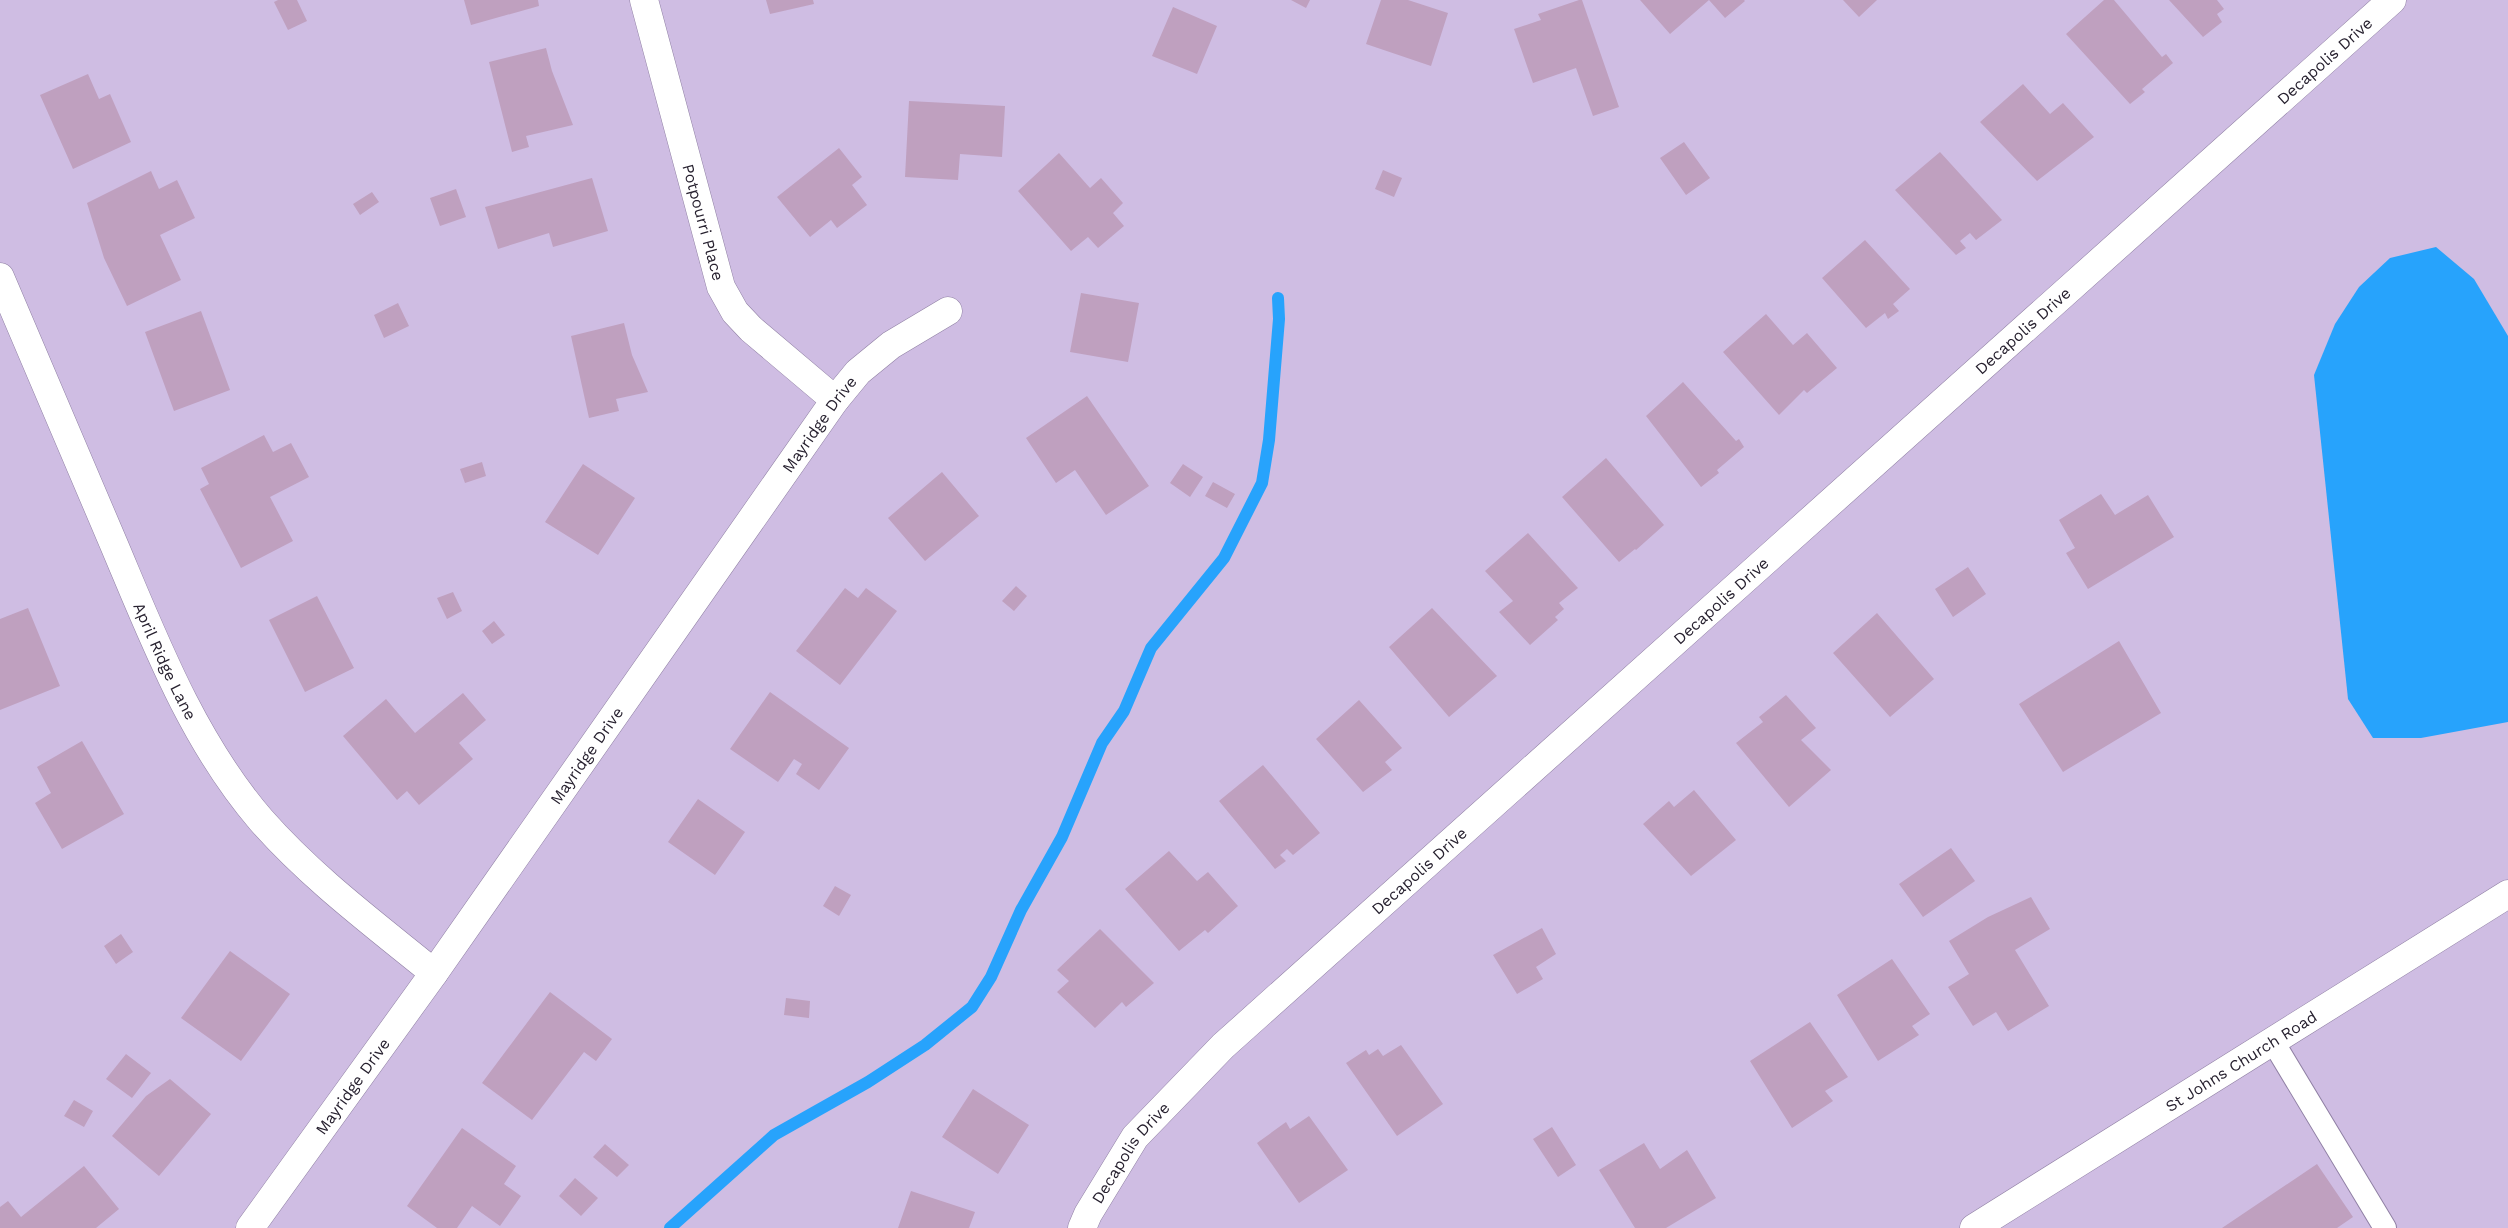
<svg xmlns="http://www.w3.org/2000/svg" width="2508" height="1228" font-family="'Work Sans',sans-serif">
<rect width="100%" height="100%" fill="#cfbde3"/>
<path fill="#27a3fc" d="M2436 247 2474 279 2508 336V722L2421 738H2373L2348 699 2314 375 2335 324 2359 287 2390 258Z"/>
<g fill="none" stroke-linecap="round" stroke-linejoin="round">
<path stroke="#27a3fc" stroke-width="12" d="M670 1228 774 1135 868 1082 925 1045 972 1007 991 977 1021 910 1062 837 1102 743 1124 711 1151 648 1224 558 1262 483 1269 440 1279 319 1278 298"/>
</g>
<path fill="#bfa0bf" d="M278 0H297L307 21 288 30 274 2Z
M464 0H538L539 6 471 25Z
M766 0H813L814 4 770 14Z
M1291 0H1310L1306 8Z
M1381 0H1408L1448 13 1431 66 1366 44Z
M1579 0H1582L1619 107 1593 116 1576 68 1533 83 1514 29 1541 20 1538 14Z
M1640 0H1744L1745 1 1725 18 1709 0 1670 34Z
M1843 0H1877L1859 17Z
M2104 0H2114L2162 57 2166 54 2173 63 2142 89 2145 92 2130 104 2066 34Z
M2169 0H2217L2224 9 2217 14 2222 22 2203 37Z
M1173 7 1217 26 1197 74 1152 56Z
M546 48 552 71 573 125 526 136 529 147 512 152 489 62Z
M88 74 99 99 110 94 131 142 73 169 40 95Z
M2023 84 2050 114 2063 103 2094 137 2037 181 1980 122Z
M909 101 1005 106 1002 157 960 154 958 180 905 177Z
M1684 142 1710 178 1686 195 1660 158Z
M839 148 862 177 852 185 867 205 837 228 831 220 810 237 777 197Z
M1940 152 2002 220 1976 240 1970 233 1960 241 1966 248 1956 255 1895 190Z
M1059 153 1090 188 1101 178 1123 203 1113 213 1124 226 1098 248 1088 237 1071 251 1018 191Z
M1383 170 1402 178 1394 197 1375 189Z
M151 171 159 189 177 180 195 218 160 235 181 280 127 306 104 258 87 203Z
M592 178 608 231 553 247 549 233 498 249 485 207Z
M456 189 466 217 440 226 430 198Z
M372 192 379 202 360 215 353 204Z
M1865 240 1910 289 1893 304 1899 311 1888 319 1885 313 1866 328 1822 278Z
M1081 293 1139 303 1128 362 1070 352Z
M398 303 409 326 384 338 374 315Z
M201 311 230 390 174 411 145 332Z
M1766 314 1793 345 1807 333 1837 368 1807 393 1804 390 1779 415 1723 352Z
M624 323 632 355 648 392 616 399 619 411 589 418 571 336Z
M1683 382 1736 441 1739 439 1744 447 1717 470 1719 473 1701 487 1646 416Z
M1087 396 1149 486 1106 515 1075 470 1056 483 1026 438Z
M264 435 273 452 291 443 309 477 270 497 293 541 241 568 200 489 209 484 201 468Z
M1606 458 1664 525 1636 550 1635 549 1619 562 1562 497Z
M482 462 486 476 465 483 460 469Z
M583 464 635 498 598 555 545 522Z
M1183 464 1203 477 1190 497 1170 483Z
M942 472 979 516 925 561 888 518Z
M1213 482 1235 494 1227 508 1205 496Z
M2101 494 2115 515 2148 495 2174 537 2088 589 2066 553 2075 548 2059 520Z
M1528 533 1578 588 1559 603 1564 609 1555 617 1558 620 1530 645 1499 612 1513 601 1485 571Z
M1968 567 1986 594 1953 617 1935 589Z
M1016 586 1027 596 1014 611 1002 601Z
M845 588 858 598 866 588 897 611 840 685 796 651Z
M453 592 462 611 447 619 437 598Z
M317 596 354 668 305 692 269 620Z
M28 608 60 686 0 710V619Z
M1432 608 1497 676 1449 717 1389 647Z
M1877 613 1934 679 1890 717 1833 653Z
M494 621 505 635 492 644 482 631Z
M2119 641 2161 713 2063 772 2019 704Z
M770 692 849 748 819 790 796 774 802 764 794 759 778 782 730 749Z
M463 693 486 720 459 743 473 759 419 805 407 791 397 800 343 736 386 699 415 733Z
M1786 695 1816 728 1801 740 1831 770 1789 807 1736 743 1763 722 1759 717Z
M1359 700 1402 748 1385 762 1392 770 1363 792 1316 739Z
M82 741 124 814 62 849 35 803 51 793 37 767Z
M1263 765 1320 833 1293 855 1287 849 1280 855 1286 861 1275 869 1219 801Z
M1694 790 1736 840 1691 876 1643 824 1669 801 1674 807Z
M698 799 745 832 715 875 668 842Z
M1951 848 1975 881 1923 917 1899 884Z
M1169 851 1197 881 1208 872 1238 906 1208 933 1205 930 1179 951 1125 889Z
M835 886 851 895 839 916 823 906Z
M2031 897 2050 929 2015 950 2049 1006 2008 1031 1996 1012 1973 1026 1948 987 1969 974 1949 941 1988 917Z
M1542 928 1556 954 1536 967 1543 979 1517 994 1493 955Z
M1100 929 1154 983 1126 1007 1122 1002 1095 1028 1057 992 1069 981 1057 970Z
M121 934 133 952 116 964 104 946Z
M230 951 290 994 241 1061 181 1018Z
M1892 959 1930 1014 1912 1026 1919 1035 1878 1061 1837 995Z
M550 992 612 1039 596 1061 584 1052 532 1120 482 1083Z
M786 998 810 1001 809 1018 784 1015Z
M1810 1022 1848 1077 1825 1091 1833 1101 1792 1128 1750 1061Z
M1401 1045 1443 1104 1397 1136 1346 1063 1366 1050 1369 1055 1378 1049 1383 1056Z
M126 1054 151 1073 132 1098 106 1079Z
M170 1079 211 1114 159 1176 112 1136 146 1096Z
M973 1089 1029 1125 998 1174 942 1137Z
M74 1100 93 1111 84 1127 64 1116Z
M1309 1116 1348 1170 1299 1203 1257 1143 1286 1122 1290 1129Z
M1552 1127 1576 1165 1558 1177 1533 1139Z
M462 1128 516 1166 504 1184 521 1196 500 1226 472 1206 457 1228H437L407 1206Z
M1644 1143 1660 1169 1687 1150 1716 1198 1666 1228H1635L1599 1170Z
M605 1144 629 1165 617 1177 593 1157Z
M2317 1164 2353 1217 2337 1228H2222Z
M84 1166 119 1209 96 1228H0V1207L8 1201 21 1217Z
M575 1178 598 1198 581 1216 559 1196Z
M911 1191 975 1212 969 1228H898Z"/>
<g fill="none" stroke-linecap="round" stroke-linejoin="round">
<defs>
<path id="lane" d="M2272 1040 2385 1228"/>
<g id="street">
<path id="s1" d="M644 0 721 287 735 312 751 329 835 400"/>
<path id="s2" d="M0 277C38 367 76 457 115 547 155 642 193 741 261 820 312 878 374 924 434 973"/>
<path id="s3" d="M250 1228 434 973 835 400 858 372 891 345 948 311"/>
<path id="s4" d="M1082 1228 1088 1214 1135 1137 1223 1046 2392 0"/>
<path id="s5" d="M1974 1228 2508 894"/>
</g>
</defs>
<use href="#lane" stroke="#9080a4" stroke-width="24"/>
<use href="#street" stroke="#9080a4" stroke-width="29"/>
<use href="#lane" stroke="#fff" stroke-width="22"/>
<use href="#street" stroke="#fff" stroke-width="28"/>
</g>
<g text-anchor="middle" dominant-baseline="central" stroke-width="4" stroke-linejoin="round" paint-order="stroke">
<g font-size="16" fill="#27212f" stroke="#dccaf1">
<text stroke="none"><textPath href="#s4" startOffset="1710">Decapolis Drive</textPath></text>
<text stroke="none"><textPath href="#s1" startOffset="230">Potpourri Place</textPath></text>
<text stroke="none"><textPath href="#s4" startOffset="1305">Decapolis Drive</textPath></text>
<text stroke="none"><textPath href="#s3" startOffset="985">Mayridge Drive</textPath></text>
<text stroke="none"><textPath href="#s4" startOffset="900">Decapolis Drive</textPath></text>
<text stroke="none"><textPath href="#s2" startOffset="418">April Ridge Lane</textPath></text>
<text stroke="none"><textPath href="#s3" startOffset="580">Mayridge Drive</textPath></text>
<text stroke="none"><textPath href="#s4" startOffset="495">Decapolis Drive</textPath></text>
<text stroke="none"><textPath href="#s5" startOffset="315">St Johns Church Road</textPath></text>
<text stroke="none"><textPath href="#s3" startOffset="175">Mayridge Drive</textPath></text>
<text stroke="none"><textPath href="#s4" startOffset="90">Decapolis Drive</textPath></text>
</g>
</g>
</svg>
